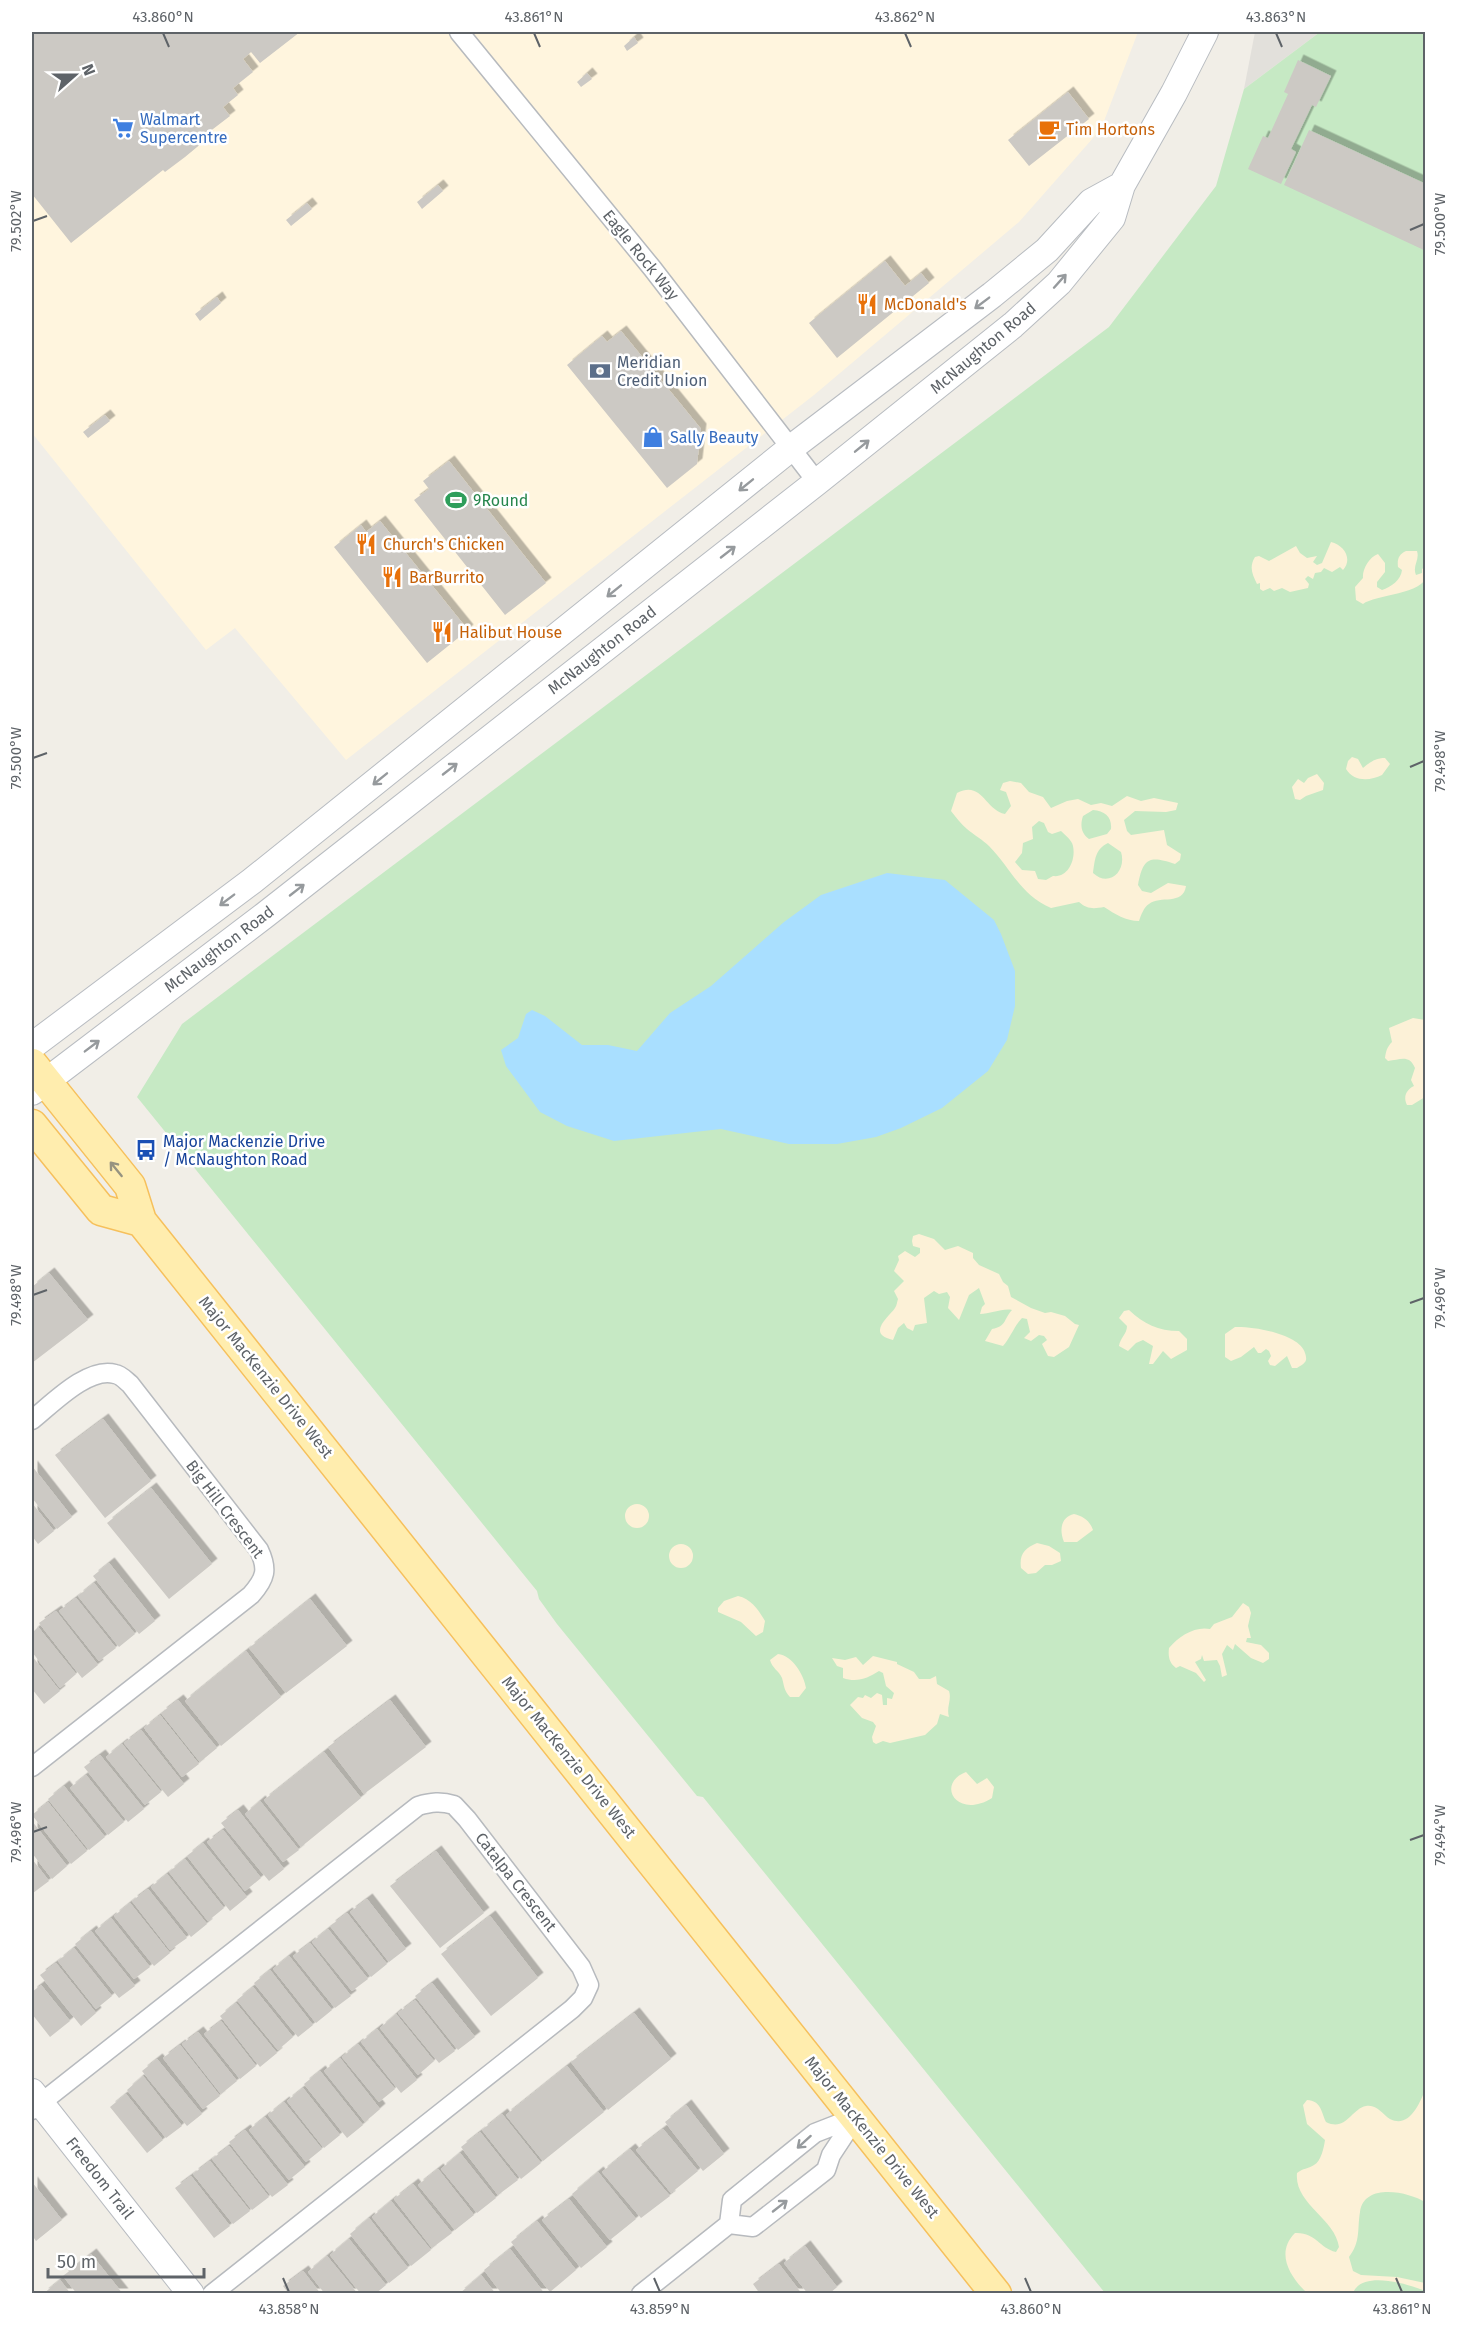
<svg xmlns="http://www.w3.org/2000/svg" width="1457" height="2325" font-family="'Fira Sans',sans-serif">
<defs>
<filter id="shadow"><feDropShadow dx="5.5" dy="-5.5" stdDeviation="0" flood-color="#0004"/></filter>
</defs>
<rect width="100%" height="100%" fill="#f1eee7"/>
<path fill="#fff5de" d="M32 32H1138L1101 129 1019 222 814 395 346 760 235 628 206 650 32 433Z"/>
<path fill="#e2e0db" d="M1255 32H1320L1244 89Z"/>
<path fill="#c6e9c4" d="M1320 32H1425V2293H1105L703 1797 697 1796 557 1624 539 1599 537 1591 137 1097 182 1024 1109 327 1216 186 1244 89Z"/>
<path fill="#fcf1d7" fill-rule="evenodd" d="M1331 542C1344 545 1353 559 1343 570L1340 567 1332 572 1324 568 1321 572 1315 573 1313 579 1308 576 1305 579 1309 584 1308 588 1290 592 1282 588 1274 591 1270 588 1263 591 1260 589V583L1257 584C1252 574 1249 567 1255 557L1259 556 1269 561 1296 546 1300 553 1307 558 1317 556 1313 562 1317 565 1322 563Z
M1406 551H1417C1420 560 1412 566 1416 575L1422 573V568C1441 593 1376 594 1363 604L1356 600 1355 587 1363 578C1362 570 1369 557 1378 554L1385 563V572L1377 582V587L1382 590C1391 587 1401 580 1402 570L1398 567C1397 559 1399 554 1406 551Z
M1352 757 1358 759 1363 768C1369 763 1375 758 1385 758L1390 764 1382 775C1370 781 1354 782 1346 769L1348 761Z
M1317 774 1324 783 1323 790 1306 796 1300 800 1295 799 1292 787 1298 779 1304 783 1308 778Z
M1010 781 1021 783 1029 792 1043 797 1051 808 1067 801 1078 799 1091 805 1101 803 1112 806 1127 796 1141 801 1154 798 1178 803 1176 810 1166 812 1135 811 1124 820 1127 831 1131 835 1164 830 1167 845 1181 854 1180 860 1175 864C1149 855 1143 858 1138 885L1142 891 1151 893 1168 883 1186 886C1183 906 1160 895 1149 904 1144 907 1141 915 1139 921 1126 921 1115 914 1104 907 1093 909 1087 909 1079 902L1051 908C1020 895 1011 868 989 846 983 840 974 835 967 829 961 824 956 817 951 811L957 793C982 780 985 810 1005 814L1011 806 1006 792 1000 790 1003 783ZM1093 810C1105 811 1112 817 1111 829L1107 834 1089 839C1081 833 1080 825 1083 816ZM1039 821 1044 823 1048 832 1052 834 1061 831C1065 835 1072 840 1073 846 1076 860 1068 878 1053 876L1046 880 1038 879 1035 871 1022 870 1015 862 1022 853 1023 843 1033 839 1032 827ZM1108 843 1121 852C1127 871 1109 888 1093 873 1095 860 1095 849 1108 843Z
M1413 1018 1425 1020V1097L1412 1105H1407C1403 1097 1406 1090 1414 1086L1411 1080 1415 1068C1409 1054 1400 1060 1388 1061L1385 1058C1386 1051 1387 1047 1392 1042L1389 1028Z
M919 1234 934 1239 945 1250 958 1246 973 1253V1258L979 1265 999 1274 1003 1282 1008 1286 1011 1297 1031 1308 1045 1313 1051 1312 1065 1316 1075 1324 1079 1325 1069 1347 1054 1357 1048 1356 1042 1344 1047 1340 1044 1336 1039 1335 1031 1341 1024 1338 1030 1332 1027 1319 1022 1318C1014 1326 1011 1337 1003 1346L985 1341 992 1329C1007 1326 1003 1320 1012 1310 1003 1308 990 1314 980 1314L982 1307 985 1304 979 1288 969 1295 959 1320 948 1308 950 1297 947 1292 939 1294 934 1291 924 1298 927 1323 915 1325 913 1331 907 1328 904 1323 898 1328 893 1340C865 1334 890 1316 895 1308 897 1305 897 1302 898 1299L894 1291 904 1281 894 1271 899 1260 898 1256 905 1251 915 1257 920 1253V1248L913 1246 912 1241 913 1236Z
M1129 1310C1144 1324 1158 1331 1179 1331L1187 1339V1350L1171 1359 1163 1351 1153 1364H1149L1153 1346 1143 1340 1136 1343 1128 1351 1119 1346C1120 1338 1127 1334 1127 1326L1119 1318 1124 1311Z
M1235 1327C1253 1326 1300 1334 1305 1353 1306 1356 1307 1360 1305 1362 1303 1365 1299 1366 1297 1368H1292L1287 1356 1275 1366 1270 1365 1268 1361 1271 1356 1269 1351 1266 1349 1261 1353H1258L1254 1347 1241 1357 1231 1361 1225 1357V1334Z
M625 1516a12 12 0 1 1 24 0a12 12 0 1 1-24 0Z
M1074 1514C1083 1516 1090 1521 1093 1530L1077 1542H1064C1059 1530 1061 1517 1074 1514Z
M1037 1543 1049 1546 1060 1553 1061 1561 1052 1565H1045L1036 1573 1028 1574 1021 1568C1019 1554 1025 1548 1037 1543Z
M669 1556a12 12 0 1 1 24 0a12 12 0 1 1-24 0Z
M738 1596C751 1599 758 1609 765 1621L763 1632 756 1636 741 1622 718 1612V1608L724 1601Z
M1243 1603 1249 1607 1251 1613 1248 1626 1251 1638H1247L1246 1642 1261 1645 1269 1653V1659L1263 1663 1251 1658 1235 1644 1233 1650 1227 1645 1222 1654 1227 1675 1222 1677 1220 1666 1217 1660 1204 1661 1202 1655 1201 1659 1195 1662 1206 1680 1204 1682 1196 1673 1180 1666 1176 1668C1169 1663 1168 1656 1169 1648 1179 1636 1195 1626 1210 1629L1214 1624 1232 1617Z
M778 1654C792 1655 804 1675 806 1688L799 1697H790C784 1691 784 1685 782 1678 779 1671 772 1668 770 1660Z
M873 1656 897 1662V1664L914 1672 919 1679H930L936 1676 937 1684 949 1691C952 1700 946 1707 949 1717L940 1714 937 1724 925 1735 890 1743 883 1741 876 1744 873 1742 872 1737 876 1726 873 1722 862 1718 850 1705 858 1697 863 1698 865 1695 871 1698 877 1693 882 1695 883 1705H887V1698L892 1699 894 1693 886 1686 883 1673 879 1671C868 1678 857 1683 843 1678V1668L837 1666 832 1658 845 1660 856 1657 863 1665Z
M966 1772 977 1784 987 1778 994 1787 992 1798C957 1820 935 1784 966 1772Z
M1425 2090V2202C1409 2192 1364 2182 1360 2212 1357 2230 1361 2241 1349 2257L1353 2271 1361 2275 1397 2277 1425 2283V2291C1408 2284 1362 2270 1353 2293H1307C1290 2277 1275 2253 1295 2233 1316 2232 1319 2248 1336 2252L1339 2247C1335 2218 1294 2204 1297 2173 1303 2168 1308 2169 1314 2165 1321 2162 1324 2147 1325 2140L1307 2124 1303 2105 1307 2100C1321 2101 1321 2111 1326 2122 1346 2132 1351 2109 1366 2106 1377 2104 1382 2114 1390 2119 1409 2129 1420 2103 1425 2090Z"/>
<path fill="#a9dfff" d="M887 873 945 880 994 920 1001 934 1015 971V1006L1007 1040 988 1071 942 1108 901 1128 876 1137 837 1144H789L721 1129 614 1141 567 1126 540 1112 506 1066 501 1050 518 1038 526 1014 532 1010 545 1016 582 1045H608L637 1051 670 1013 711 986 784 922 821 895Z"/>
<path fill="#ccc9c4" filter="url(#shadow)" d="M32 32H300L260 63 251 52 243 59 253 72 233 88 238 95 223 107 230 116 200 139 203 142 185 157 165 172 163 170 71 243 32 194Z
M634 37 638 43 627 51 624 46Z
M1298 60 1331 76 1316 107 1312 105 1291 149 1296 152 1281 184 1248 169 1263 136 1268 138 1288 94 1284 92Z
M587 73 592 79 581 87 577 82Z
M1068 92 1089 119 1029 166 1008 140Z
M1309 130 1426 184V251L1284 185Z
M438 185 443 191 422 209 417 202Z
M307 203 312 209 291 226 286 220Z
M885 261 905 286 921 273 929 283 837 358 809 323Z
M217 297 221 303 200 321 195 314Z
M621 331 701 429 697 464 667 488 567 365 602 336 607 342Z
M105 415 110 421 88 438 83 432Z
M449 461 546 583 505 615 414 500 429 489 423 481Z
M380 521 468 630 427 663 334 547 361 525 366 532Z
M49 1273 88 1320 32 1363V1287Z
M103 1419 151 1481 105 1518 55 1455Z
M32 1466 72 1517 57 1529 32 1498Z
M151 1488 212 1564 169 1599 107 1523Z
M32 1503 54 1531 38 1544 32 1536Z
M109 1563 155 1621 139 1634 93 1576Z
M94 1583 135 1634 119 1647 78 1596Z
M76 1598 116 1648 99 1661 59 1611Z
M310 1599 347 1646 286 1693 249 1648Z
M56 1611 98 1665 82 1678 39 1623Z
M38 1627 76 1674 60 1688 32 1652V1633Z
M246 1651 281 1697 221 1746 185 1701Z
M32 1656 60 1691 44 1704 32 1689Z
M178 1700 217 1748 200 1762 161 1713Z
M390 1700 426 1747 364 1794 328 1747Z
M160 1715 199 1764 182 1777 144 1728Z
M141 1730 184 1784 168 1797 124 1743Z
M122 1744 161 1792 145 1805 106 1757Z
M324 1752 361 1798 301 1847 264 1800Z
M100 1755 144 1809 128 1822 84 1767Z
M86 1775 124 1822 108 1835 70 1788Z
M64 1786 105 1837 89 1850 48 1799Z
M260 1801 299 1850 283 1862 245 1814Z
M48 1802 87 1851 71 1864 32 1815Z
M238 1810 284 1869 269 1881 221 1823Z
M32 1821 67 1866 52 1879 32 1853Z
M223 1830 261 1878 245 1891 207 1842Z
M203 1843 247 1897 230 1911 187 1856Z
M436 1851 484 1913 440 1948 390 1886Z
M32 1859 49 1881 33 1893 32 1891Z
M185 1859 224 1908 208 1921 169 1872Z
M167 1874 207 1924 191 1937 151 1887Z
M148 1889 187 1938 170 1950 132 1901Z
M367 1899 406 1949 389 1962 350 1912Z
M130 1903 170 1953 154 1966 114 1916Z
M347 1913 387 1964 371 1977 330 1926Z
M490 1916 538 1978 491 2016 441 1954Z
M111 1918 150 1967 134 1979 95 1931Z
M328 1929 368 1979 352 1991 312 1942Z
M91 1931 135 1986 119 1998 75 1944Z
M310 1943 351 1996 335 2008 293 1956Z
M74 1948 112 1996 96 2009 58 1961Z
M289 1956 332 2010 316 2023 273 1969Z
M56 1963 96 2013 81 2026 40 1975Z
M270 1970 313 2025 298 2037 254 1983Z
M432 1983 475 2037 458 2050 415 1996Z
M41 1985 70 2021 50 2037 32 2014V1992Z
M253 1987 293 2037 278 2050 237 2000Z
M415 2000 455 2051 439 2063 398 2013Z
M236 2003 277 2053 260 2067 220 2016Z
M634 2013 671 2059 608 2110 571 2062Z
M396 2014 434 2061 418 2075 380 2028Z
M221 2021 256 2066 240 2079 204 2034Z
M377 2029 417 2080 401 2093 361 2042Z
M198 2032 237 2081 221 2094 182 2044Z
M358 2044 395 2089 379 2102 342 2057Z
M180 2045 220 2096 203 2109 163 2058Z
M340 2058 380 2109 365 2122 324 2071Z
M157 2059 202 2114 187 2126 142 2071Z
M567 2066 604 2112 543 2161 506 2115Z
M320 2071 363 2125 347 2138 304 2084Z
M143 2076 182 2126 166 2138 127 2090Z
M303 2088 340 2135 324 2148 287 2101Z
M126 2094 163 2140 147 2153 110 2107Z
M284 2102 322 2149 306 2162 268 2115Z
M686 2105 724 2154 703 2171 665 2122Z
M502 2114 541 2163 521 2179 482 2130Z
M265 2117 305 2167 289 2180 249 2130Z
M663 2129 698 2171 671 2193 636 2150Z
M245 2130 288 2185 272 2197 229 2142Z
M480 2132 518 2180 498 2195 461 2147Z
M229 2146 269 2197 252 2210 212 2159Z
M630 2149 670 2196 641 2218 602 2172Z
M460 2153 496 2198 477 2213 441 2169Z
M210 2161 250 2211 233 2224 193 2174Z
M438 2169 474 2215 455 2230 418 2185Z
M598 2172 636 2219 610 2240 572 2194Z
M191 2176 230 2226 214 2238 175 2188Z
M32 2182 62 2220 36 2241 32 2235Z
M413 2184 452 2233 432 2248 394 2199Z
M569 2199 607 2247 581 2268 542 2220Z
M391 2201 431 2250 411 2266 372 2217Z
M369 2218 408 2268 389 2283 350 2234Z
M537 2221 576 2270 550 2292 511 2242Z
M349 2239 386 2285 375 2294H361L330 2255Z
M805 2246 837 2287 829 2294H808L784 2263Z
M510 2249 545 2294H502L484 2270Z
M91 2254 123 2294H77L63 2276Z
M327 2256 358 2294H325L308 2272Z
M779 2264 802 2294H760L753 2284Z
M303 2271 321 2294H289L283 2286Z
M481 2275 496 2294H459Z
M60 2280 71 2294H43Z"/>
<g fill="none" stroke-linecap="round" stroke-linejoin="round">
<defs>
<path id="street" d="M459 32 652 268 817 482
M32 1420C51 1405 88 1366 115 1374 121 1375 125 1380 130 1384L259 1550C268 1569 266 1578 251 1595L32 1767
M32 2110 418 1806C431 1802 441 1801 454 1805L467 1819 581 1967 589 1985 583 1998 572 2009 212 2294
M729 2224 732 2200 815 2133 856 2117
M641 2294 729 2224 753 2227 821 2174 826 2170 831 2155 856 2117"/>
<path id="secondary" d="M32 1046 252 881 791 448 992 295 1047 250 1091 202 1122 185
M32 1092 265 915 817 482 1013 325 1059 283 1112 218 1122 185 1174 93 1205 32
M32 2092 191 2294"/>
<path id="primary" d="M32 1064 130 1186 141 1221 996 2294
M32 1125 101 1210 141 1221"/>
</defs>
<use href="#street" stroke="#b7babe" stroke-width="21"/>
<use href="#secondary" stroke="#b8bcc1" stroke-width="28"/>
<use href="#primary" stroke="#f6c05c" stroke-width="33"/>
<use href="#street" stroke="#fff" stroke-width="18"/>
<use href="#secondary" stroke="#fff" stroke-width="26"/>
<use href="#primary" stroke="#ffedae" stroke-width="30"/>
</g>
<defs><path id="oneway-shaft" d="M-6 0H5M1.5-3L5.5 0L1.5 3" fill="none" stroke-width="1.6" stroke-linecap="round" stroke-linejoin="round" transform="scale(1.5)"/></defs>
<g stroke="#969a9d">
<use href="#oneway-shaft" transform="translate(1060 281) rotate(-48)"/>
<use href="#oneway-shaft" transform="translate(982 303) rotate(143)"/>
<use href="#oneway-shaft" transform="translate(862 446) rotate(-39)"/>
<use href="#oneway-shaft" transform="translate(746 485) rotate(141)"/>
<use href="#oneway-shaft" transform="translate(728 552) rotate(-38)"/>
<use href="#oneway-shaft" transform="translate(614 591) rotate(141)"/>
<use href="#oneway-shaft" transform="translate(450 769) rotate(-38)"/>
<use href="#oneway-shaft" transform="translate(380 779) rotate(141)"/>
<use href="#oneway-shaft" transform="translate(297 890) rotate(-38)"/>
<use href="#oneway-shaft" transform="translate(227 900) rotate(143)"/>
<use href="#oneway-shaft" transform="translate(92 1046) rotate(-37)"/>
<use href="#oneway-shaft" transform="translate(804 2142) rotate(138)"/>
<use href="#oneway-shaft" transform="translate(780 2206) rotate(-38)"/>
</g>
<use stroke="#969380" href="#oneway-shaft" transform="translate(116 1169) rotate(-129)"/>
<path fill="none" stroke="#5e6368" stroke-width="2" d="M163 33 169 47M534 33 540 47M905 33 911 47M1276 33 1282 47M33 221 47 216M1410 230 1424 224M33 758 47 753M1410 767 1424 761M33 1295 47 1290M1410 1303 1424 1298M33 1832 47 1827M1410 1840 1424 1835M283 2278 289 2292M654 2278 660 2292M1025 2278 1031 2292M1396 2278 1402 2292"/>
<defs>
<symbol id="supermarket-bare" viewBox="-9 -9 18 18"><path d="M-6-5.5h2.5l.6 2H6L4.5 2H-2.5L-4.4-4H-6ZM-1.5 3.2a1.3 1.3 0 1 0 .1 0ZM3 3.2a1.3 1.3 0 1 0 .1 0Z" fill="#3f7fe0" stroke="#fff" stroke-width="2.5" paint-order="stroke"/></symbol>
<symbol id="cafe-bare" viewBox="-9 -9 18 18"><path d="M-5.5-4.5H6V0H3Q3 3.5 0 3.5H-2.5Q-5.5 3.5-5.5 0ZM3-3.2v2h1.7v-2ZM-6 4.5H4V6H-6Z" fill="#e8710a" stroke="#fff" stroke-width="2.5" paint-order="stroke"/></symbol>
<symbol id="restaurant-bare" viewBox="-9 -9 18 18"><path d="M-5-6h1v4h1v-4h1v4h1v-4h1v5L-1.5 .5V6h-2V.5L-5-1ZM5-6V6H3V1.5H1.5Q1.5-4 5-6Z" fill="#e8710a" stroke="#fff" stroke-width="2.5" paint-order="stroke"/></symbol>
<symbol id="bank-bare" viewBox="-9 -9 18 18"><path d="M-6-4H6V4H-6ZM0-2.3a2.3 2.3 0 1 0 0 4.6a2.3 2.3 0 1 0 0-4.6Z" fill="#5c6f8a" stroke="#fff" stroke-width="2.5" paint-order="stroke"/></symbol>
<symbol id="shop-bare" viewBox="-9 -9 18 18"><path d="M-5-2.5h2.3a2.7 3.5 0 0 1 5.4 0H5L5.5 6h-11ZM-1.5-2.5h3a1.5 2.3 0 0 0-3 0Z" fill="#3f7fe0" stroke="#fff" stroke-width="2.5" paint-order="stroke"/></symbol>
<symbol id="stadium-bare" viewBox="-9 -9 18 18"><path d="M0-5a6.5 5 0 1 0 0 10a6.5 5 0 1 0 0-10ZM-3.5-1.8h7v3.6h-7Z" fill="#2e9e5b" stroke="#fff" stroke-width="2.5" paint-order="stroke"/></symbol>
<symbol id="bus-bare" viewBox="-9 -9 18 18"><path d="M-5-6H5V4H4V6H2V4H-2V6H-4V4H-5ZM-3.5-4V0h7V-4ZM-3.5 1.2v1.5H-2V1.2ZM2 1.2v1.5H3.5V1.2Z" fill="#1a4fb4" stroke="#fff" stroke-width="2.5" paint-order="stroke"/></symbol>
</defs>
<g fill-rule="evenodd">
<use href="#supermarket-bare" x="108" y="113" width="30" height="30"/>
<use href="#cafe-bare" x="1034" y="114" width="30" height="30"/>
<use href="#restaurant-bare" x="852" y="289" width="30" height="30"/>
<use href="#bank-bare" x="585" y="356" width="30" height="30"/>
<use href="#shop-bare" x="638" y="422" width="30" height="30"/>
<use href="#stadium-bare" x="441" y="485" width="30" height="30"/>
<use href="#restaurant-bare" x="351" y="529" width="30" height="30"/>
<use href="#restaurant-bare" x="377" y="562" width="30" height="30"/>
<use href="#restaurant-bare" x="427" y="617" width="30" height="30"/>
<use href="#bus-bare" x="131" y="1135" width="30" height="30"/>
</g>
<g text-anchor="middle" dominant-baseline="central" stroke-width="5" stroke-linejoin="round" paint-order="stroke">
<g font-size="16" fill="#366cbe" stroke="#fff" text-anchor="start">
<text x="140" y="119">Walmart<tspan x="140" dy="18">Supercentre</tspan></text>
<text x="670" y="437">Sally Beauty</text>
</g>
<g font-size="16" fill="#c56008" stroke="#fff" text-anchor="start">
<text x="1066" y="129">Tim Hortons</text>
<text x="884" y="304">McDonald's</text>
<text x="383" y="544">Church's Chicken</text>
<text x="409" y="577">BarBurrito</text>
<text x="459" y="632">Halibut House</text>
</g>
<g font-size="16" fill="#5e6368" stroke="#fff">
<text transform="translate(641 255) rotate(51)">Eagle Rock Way</text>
<text transform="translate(983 348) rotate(-40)">McNaughton Road</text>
<text transform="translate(602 650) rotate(-38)">McNaughton Road</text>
<text transform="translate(219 949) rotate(-37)">McNaughton Road</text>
<text transform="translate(266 1377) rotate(51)">Major MacKenzie Drive West</text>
<text transform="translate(225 1509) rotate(53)">Big Hill Crescent</text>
<text transform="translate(569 1757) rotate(51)">Major MacKenzie Drive West</text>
<text transform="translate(516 1882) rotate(52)">Catalpa Crescent</text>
<text transform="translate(872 2137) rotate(51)">Major MacKenzie Drive West</text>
<text transform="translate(100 2178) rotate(52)">Freedom Trail</text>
</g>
<g font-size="16" fill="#4e5e75" stroke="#fff" text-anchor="start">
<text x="617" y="362">Meridian<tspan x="617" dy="18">Credit Union</tspan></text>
</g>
<g font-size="16" fill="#27864d" stroke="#fff" text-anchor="start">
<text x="473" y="500">9Round</text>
</g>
<g font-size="16" fill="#164399" stroke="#fff" text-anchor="start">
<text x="163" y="1141">Major Mackenzie Drive<tspan x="163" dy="18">/ McNaughton Road</tspan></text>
</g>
</g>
<rect width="1457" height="2325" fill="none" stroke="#ffffff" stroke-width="66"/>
<g transform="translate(75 75) rotate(69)" stroke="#ffffff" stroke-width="4.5" paint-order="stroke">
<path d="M0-4.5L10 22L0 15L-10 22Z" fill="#5e6368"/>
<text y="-9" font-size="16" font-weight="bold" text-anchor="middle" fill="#5e6368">N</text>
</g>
<path d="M48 2268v9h156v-9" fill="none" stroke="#5e6368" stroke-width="3"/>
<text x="57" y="2268" font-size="18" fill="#5e6368" stroke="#ffffff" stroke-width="4.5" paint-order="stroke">50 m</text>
<rect x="33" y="33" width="1391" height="2259" fill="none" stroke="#5e6368" stroke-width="2"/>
<g font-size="15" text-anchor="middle" fill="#5e6368">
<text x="163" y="22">43.860°N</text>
<text x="534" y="22">43.861°N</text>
<text x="905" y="22">43.862°N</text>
<text x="1276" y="22">43.863°N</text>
<text transform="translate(16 221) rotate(-90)" y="5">79.502°W</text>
<text transform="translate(1440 224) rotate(-90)" y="5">79.500°W</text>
<text transform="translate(16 758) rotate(-90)" y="5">79.500°W</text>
<text transform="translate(1440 761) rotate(-90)" y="5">79.498°W</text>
<text transform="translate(16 1295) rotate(-90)" y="5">79.498°W</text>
<text transform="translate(1440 1298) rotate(-90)" y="5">79.496°W</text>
<text transform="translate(16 1832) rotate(-90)" y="5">79.496°W</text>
<text transform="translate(1440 1835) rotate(-90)" y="5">79.494°W</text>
<text x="289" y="2314">43.858°N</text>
<text x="660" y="2314">43.859°N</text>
<text x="1031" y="2314">43.860°N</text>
<text x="1402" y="2314">43.861°N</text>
</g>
</svg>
